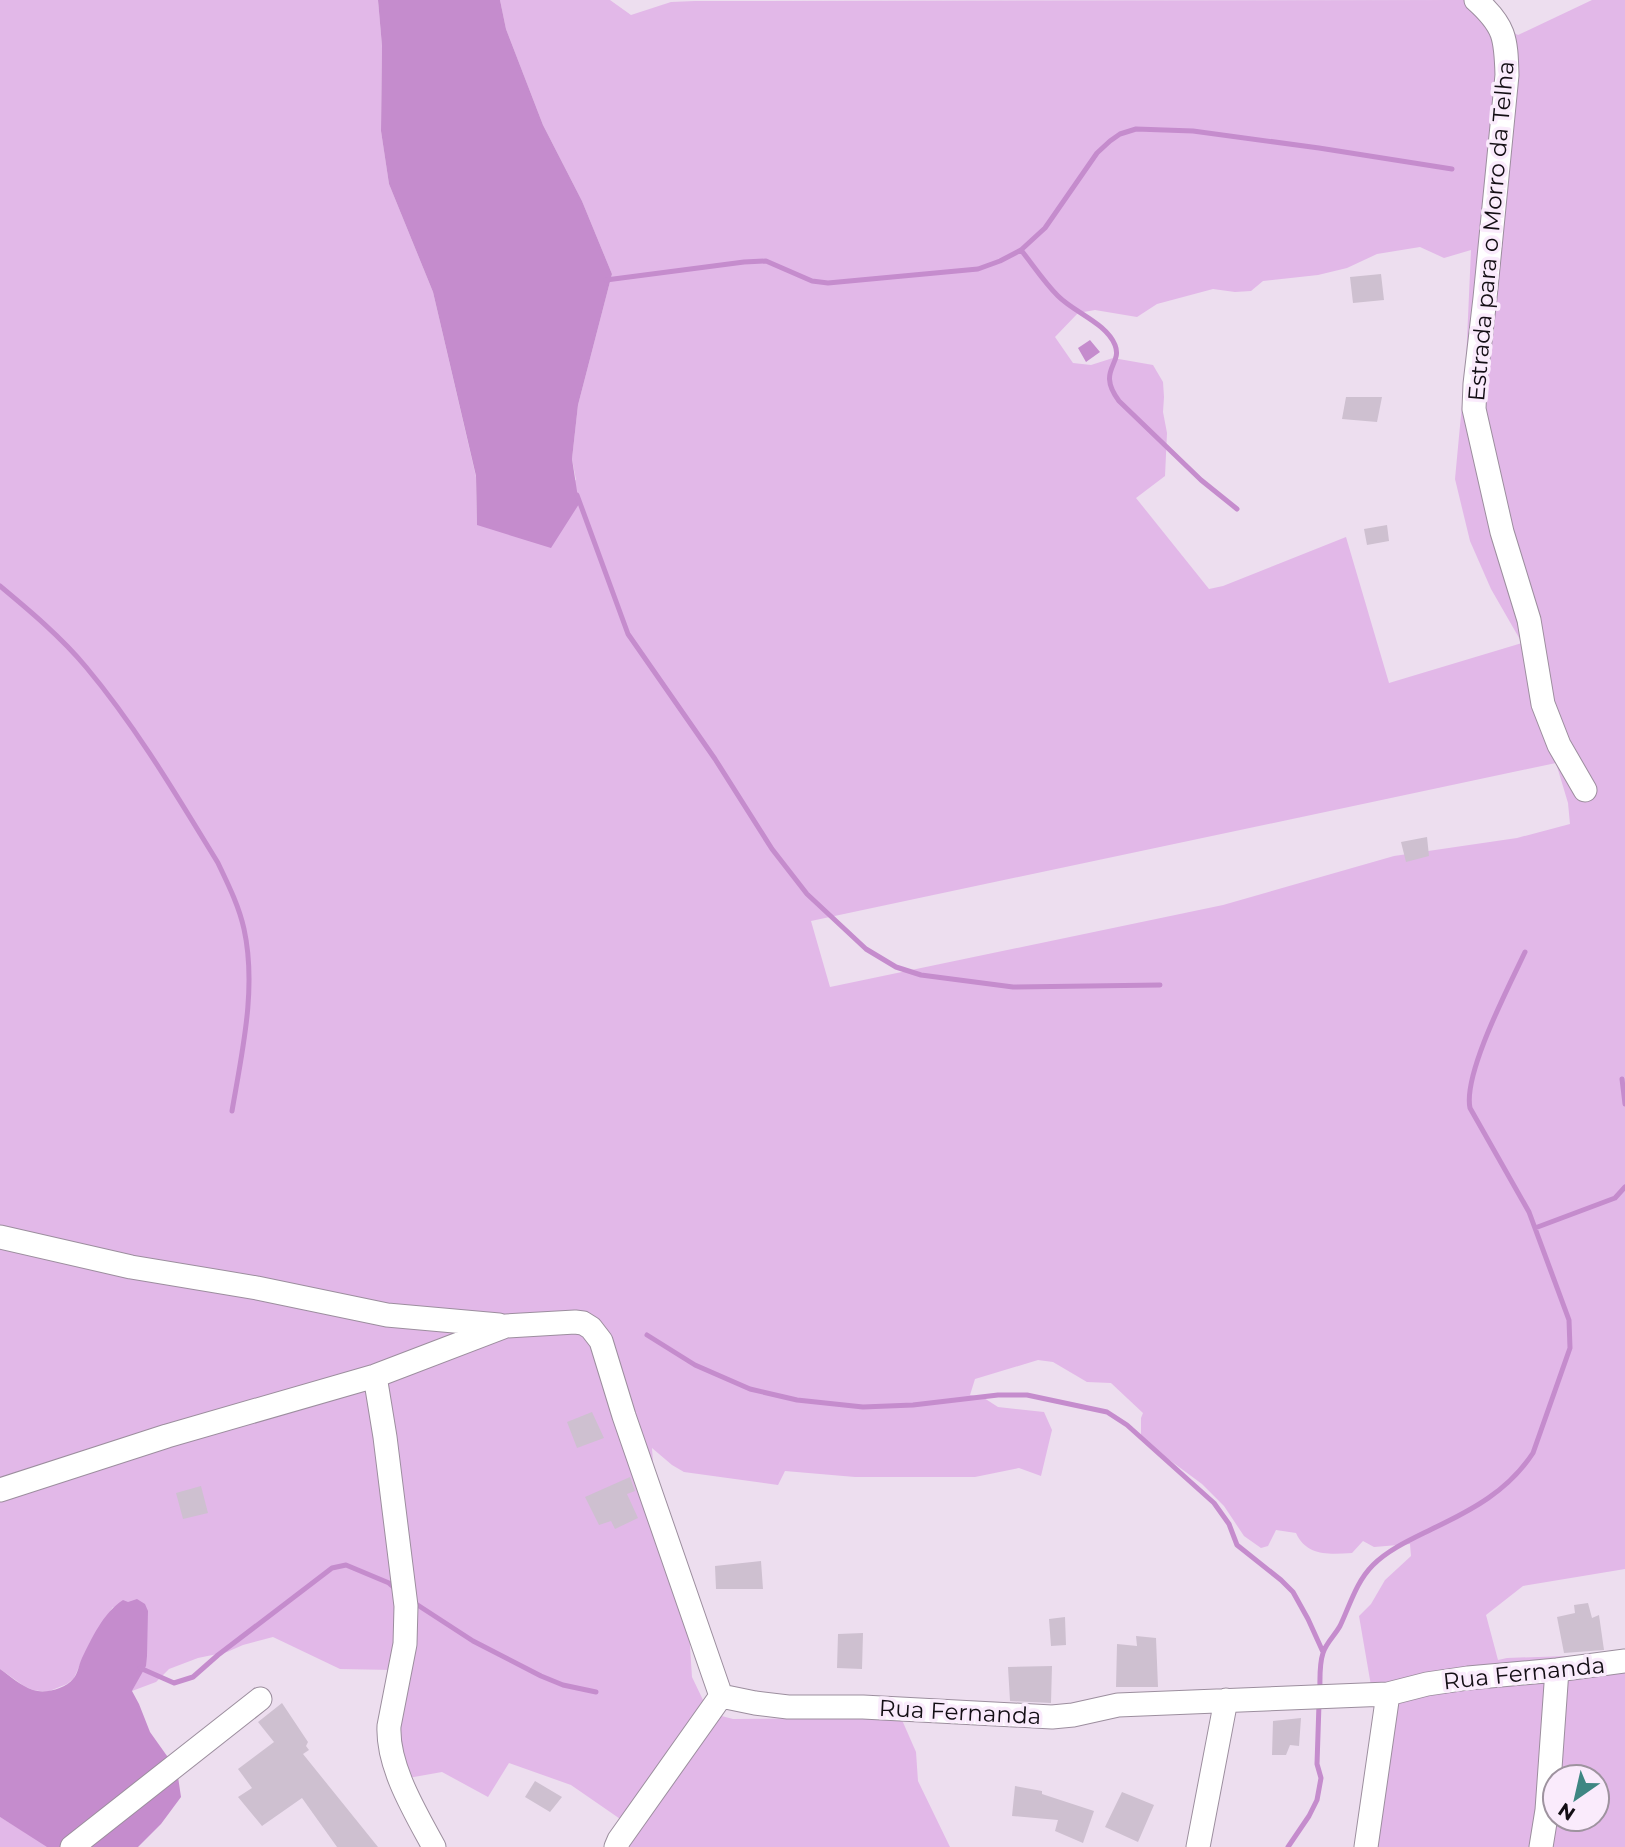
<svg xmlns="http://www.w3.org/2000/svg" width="1625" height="1847" font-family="Montserrat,sans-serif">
<rect width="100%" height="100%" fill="#eddeef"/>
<path fill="#e2b8e8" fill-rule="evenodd" d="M0 0H378L382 46 381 131 389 184 433 292 476 477 477 525 576 480 572 459 578 405 612 274 582 201 543 125 506 29 500 0H610L631 15 671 2 695 1 1470 0 1494 23 1518 35 1592 0H1625V1569L1523 1586 1486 1615 1498 1660 1507 1658 1625 1654V1847H1369L1385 1767 1359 1616 1371 1604 1385 1580 1411 1556 1410 1544 1374 1547 1363 1541 1352 1553C1330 1554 1307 1557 1296 1533L1276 1530 1268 1546 1261 1548 1244 1536 1224 1506 1202 1484 1141 1439V1418L1143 1413 1111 1383 1087 1382 1053 1362 1038 1360 975 1379 970 1395 984 1398 998 1407 1044 1412 1052 1430 1041 1476 1019 1468 975 1477H855L785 1471 778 1485 684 1472 672 1465 652 1448 655 1493 689 1631 692 1677 703 1700 714 1714 733 1719 857 1718 902 1720 916 1752 918 1781 950 1847H608L626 1823 571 1785 509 1763 488 1797 442 1772 397 1780 393 1670 340 1669 273 1637 243 1645 227 1652 198 1658 169 1669 156 1682 132 1691C141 1674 148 1661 146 1642L113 1607 90 1642 74 1678 67 1684 47 1692 33 1690 24 1686 0 1669ZM1420 247 1444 258 1471 250 1466 362 1455 479 1470 541 1491 589 1522 643 1389 683 1346 537 1223 586 1209 589 1136 498 1165 476 1167 433 1163 412 1164 397 1163 382 1153 365 1113 358 1091 365 1073 363 1055 337 1078 313 1095 310 1137 317 1157 304 1213 289 1235 292 1251 291 1263 281 1318 275 1347 268 1377 254ZM1556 763 1568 803 1570 824 1517 838 1394 856 1223 905 830 987 811 921ZM1555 1777H1597V1819H1555Z
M0 1817 49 1847H0Z"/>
<path fill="#c58ccd" d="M378 0H500L506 29 543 125 582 201 612 274 578 405 572 459 579 504 551 548 477 525 476 476 433 292 389 184 381 131 382 46Z
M1090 340 1100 352 1086 362 1078 348Z
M137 1599 145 1604 148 1611 147 1656 146 1666 132 1691 139 1704 150 1732 172 1763 70 1847H47L0 1817V1669C10 1676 21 1686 33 1690 45 1694 65 1689 73 1679 78 1674 79 1664 82 1658 92 1638 103 1613 123 1600L128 1602Z
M177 1770 181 1797 161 1824 138 1847H78Z"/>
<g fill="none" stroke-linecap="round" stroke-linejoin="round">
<path stroke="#c58ccd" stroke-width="5" d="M1021 250C1033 265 1044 282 1058 296 1075 313 1106 323 1115 345 1123 365 1096 370 1119 401L1201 480 1237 509
M606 280 744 262 766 261 812 281 828 283 978 269 1000 261 1021 250 1045 228 1097 153 1110 141 1120 134 1136 129 1193 131 1319 148 1452 169
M577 495 628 634 715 759 772 849 807 894 866 949 896 967 921 975 1013 987 1160 985
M0 586C30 611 61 637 86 667 137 728 177 796 218 863 228 884 239 906 244 929 257 988 242 1052 232 1111
M1622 1079 1625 1104
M1535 1228 1615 1198 1625 1187
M647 1335 695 1365 750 1389 797 1400 863 1407 913 1405 998 1395H1027L1107 1412 1127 1425 1214 1503 1229 1524 1237 1545 1281 1580 1293 1592 1308 1619 1323 1652
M413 1602 473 1641 541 1676 563 1685 596 1692
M140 1668 174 1683 193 1677 218 1655 332 1568 346 1565 389 1583 397 1590
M1320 1691C1320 1679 1319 1665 1323 1653 1326 1643 1335 1635 1340 1626 1350 1605 1356 1582 1373 1565 1389 1549 1412 1539 1432 1529 1472 1510 1508 1491 1533 1453L1570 1348 1569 1320 1529 1212 1470 1108C1463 1074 1509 986 1525 952
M1288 1847 1309 1816 1317 1800 1321 1778 1317 1764 1319 1704"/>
</g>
<path fill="#cec0d0" d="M1381 274 1384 300 1353 303 1350 277Z
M1346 397H1382L1377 422 1342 419Z
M1387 525 1389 541 1367 545 1364 529Z
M1427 837 1429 856 1406 862 1401 842Z
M592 1412 604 1438 577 1448 567 1422Z
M630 1477 635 1491 627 1494 638 1518 615 1529 611 1521 599 1525 585 1497Z
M201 1486 208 1513 183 1519 176 1493Z
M761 1561 763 1589H716L715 1566Z
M1588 1603 1592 1618 1599 1615 1604 1650 1564 1653 1557 1617 1575 1613 1574 1605Z
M1065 1617 1066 1645 1051 1646 1049 1619Z
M863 1633 862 1669 837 1668 838 1634Z
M1136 1636 1156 1638 1158 1687H1116L1117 1644 1137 1646Z
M1052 1666 1051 1703 1010 1701 1008 1667Z
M282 1703 308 1742 306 1746 309 1750 303 1754 378 1847H337L302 1798 262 1826 238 1797 252 1788 238 1769 274 1742 258 1722Z
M1301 1718 1299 1746 1290 1745 1286 1755H1272L1273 1721Z
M535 1781 562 1797 550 1812 525 1797Z
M1015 1786 1042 1791V1794L1094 1811 1083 1843 1055 1831 1058 1820 1012 1816Z
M1122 1792 1154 1805 1138 1842 1105 1827Z"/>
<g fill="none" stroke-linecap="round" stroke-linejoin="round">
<defs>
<path id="minor" d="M1476 0C1505 26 1506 38 1507 75L1485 298 1475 384 1474 409 1502 532 1529 620 1543 704 1559 745 1585 790
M0 1237 131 1267 257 1288 387 1315 499 1325
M375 1376 385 1437 406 1606 405 1644 389 1726C387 1766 415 1812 434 1847
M0 1490 167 1436 375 1376 506 1326 575 1322 583 1323 591 1328 601 1341 624 1416 721 1696 755 1703 788 1707H863L1052 1717 1073 1715 1118 1705 1388 1694 1427 1684 1468 1678 1557 1670 1625 1661
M72 1847 260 1699
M616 1847 619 1840 721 1696
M1198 1847 1226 1700
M1366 1847 1388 1694
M1541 1847 1547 1810 1557 1670"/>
</defs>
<use href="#minor" stroke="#9c8e9e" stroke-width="25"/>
<use href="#minor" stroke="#fff" stroke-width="23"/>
</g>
<g text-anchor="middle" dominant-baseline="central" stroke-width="7" stroke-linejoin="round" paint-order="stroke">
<g font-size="23" fill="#130e14" stroke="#faebfc">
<text transform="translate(1491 231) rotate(-85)">Estrada para o Morro da Telha</text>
<text transform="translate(1524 1673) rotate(-6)">Rua Fernanda</text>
<text transform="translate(960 1712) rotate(3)">Rua Fernanda</text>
</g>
</g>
<g transform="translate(1576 1798) rotate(214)"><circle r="33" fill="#faebfc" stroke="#9e939f" stroke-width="2"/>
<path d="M0-5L12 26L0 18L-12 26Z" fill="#3e8683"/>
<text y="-10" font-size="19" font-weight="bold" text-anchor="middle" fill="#130e14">N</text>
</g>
</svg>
